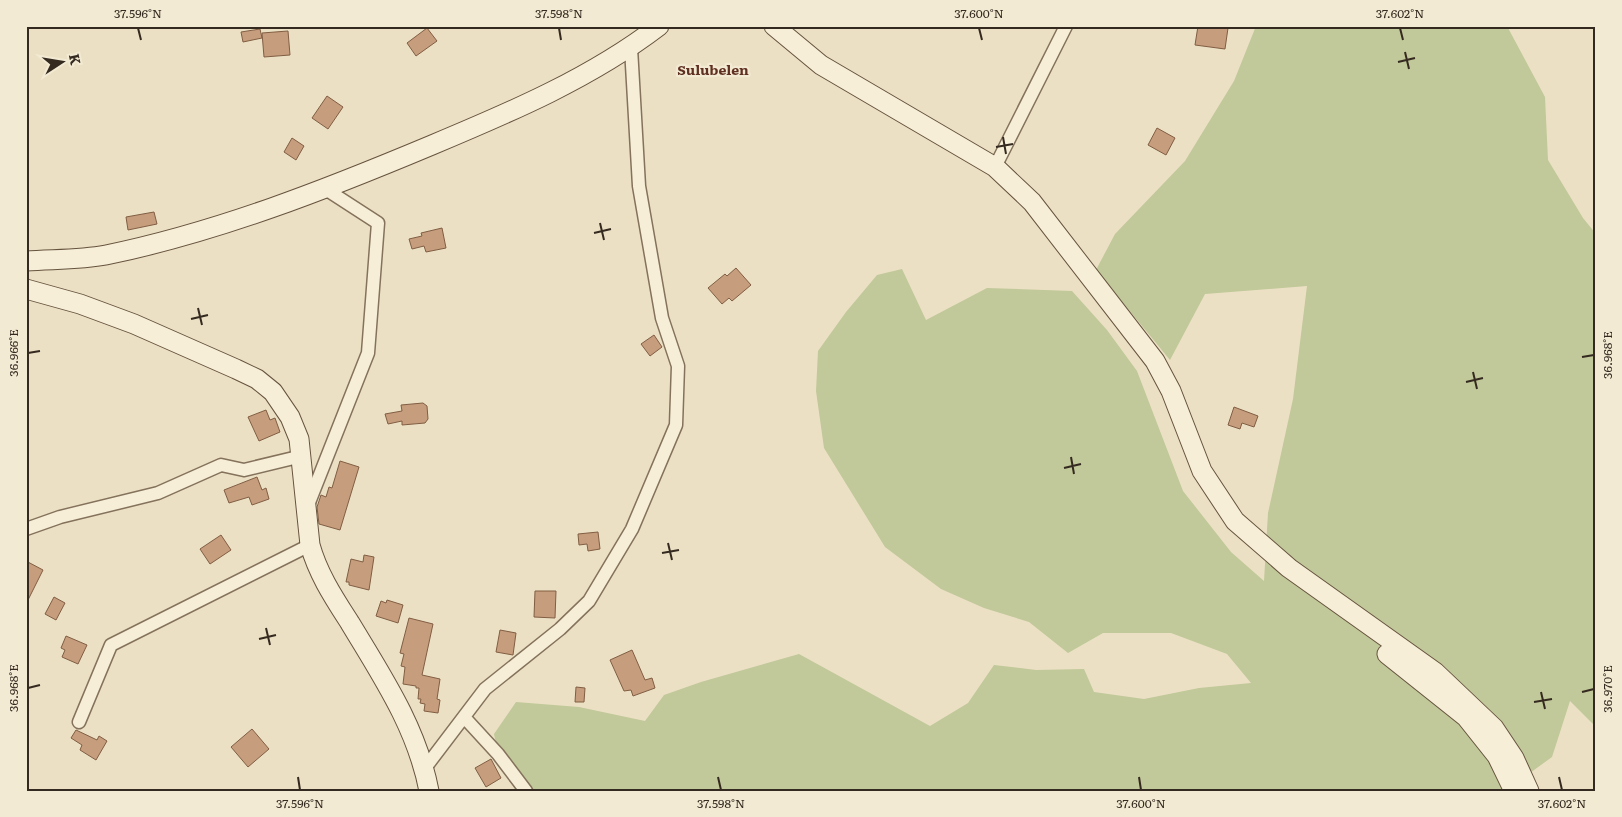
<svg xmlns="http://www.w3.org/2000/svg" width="1622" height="817" font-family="Literata,serif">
<rect width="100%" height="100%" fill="#ebe0c4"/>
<path fill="#c1c899" d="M1256 26H1507L1545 97 1548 160 1583 218 1596 234V727L1570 701 1552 757 1505 791H516L500 763 494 734 516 702 579 707 645 721 664 695 701 682 799 654 930 726 968 703 994 665 1036 670 1084 669 1094 692 1144 699 1199 688 1251 683 1227 654 1171 633H1103L1068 653 1029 622 984 608 941 589 885 547 824 448 816 391 818 351 846 312 877 275 902 269 926 320 987 288 1072 291 1107 330 1137 371 1183 491 1231 552 1264 581 1268 513 1293 399 1307 286 1205 294 1170 360 1096 270 1115 234 1185 161 1234 81Z"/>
<path fill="#c69d7d" stroke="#815e43" d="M1198 26 1228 28 1225 49 1195 45Z
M427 28 437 41 416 56 407 43Z
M260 29 262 38 243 42 241 32Z
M288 31 290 55 264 57 262 33Z
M327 96 343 107 328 129 312 118Z
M1157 128 1175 138 1166 155 1148 145Z
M292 138 304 146 296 160 284 152Z
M154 212 157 224 128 230 126 217Z
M442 228 446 248 426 252 424 246 412 249 409 239 422 236 421 233Z
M736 268 751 285 732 301 729 298 722 304 708 288 725 274 727 276Z
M654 335 662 347 650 356 641 344Z
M423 403 427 406 428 419 425 423 402 425V421L388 424 385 414 402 411 401 405Z
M1234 407 1258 416 1254 427 1242 423 1240 429 1228 425Z
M266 410 270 420 275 418 280 432 259 441 248 417Z
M340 461 359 467 340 530 319 524 317 507 321 495 326 497 329 487 332 488Z
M257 477 262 490 266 488 269 499 252 505 249 497 229 503 224 490Z
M598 532 600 549 588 551 587 544 579 545 578 534Z
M221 535 231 550 210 564 200 549Z
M364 555 374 557 369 590 349 585V582H346L351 559 363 562Z
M26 561 43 570 26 604Z
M535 591H556L555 618 534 617Z
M54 597 65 603 56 620 45 614Z
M387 600 403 605 398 623 376 616 381 601 386 603Z
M409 618 433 624 422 675 440 679 437 699 440 700 438 713 424 711 425 704 420 703 421 699H418L419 688H416V686L403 684 405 667 401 666 404 654 400 653Z
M500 630 516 633 513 655 496 652Z
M66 636 87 645 78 664 62 657 65 650 61 648Z
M632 650 645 680 652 678 655 688 633 696 631 690 624 691 610 660Z
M576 687 585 688 584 702H575Z
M252 729 269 749 248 767 231 747Z
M76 730 97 740 99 736 107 741 96 760 80 750 82 745 71 738Z
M491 759 501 778 486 787 475 768Z"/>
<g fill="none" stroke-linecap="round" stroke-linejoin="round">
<defs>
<path id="street" d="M995 167 1066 26
M308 505 368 353 378 223 324 188
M26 529 60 517 158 493 221 465 244 470 302 456
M464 717 498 754 526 791
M79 722 111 645 310 545
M425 768 485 689 560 629 589 601 632 529 676 425 678 366 662 318 639 186 631 48"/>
<path id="secondary" d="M774 26 821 65 995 167 1032 202 1155 361 1171 391 1202 471 1235 521 1289 568 1435 672 1494 728 1514 758 1529 791
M26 261C52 259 80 260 106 255 218 232 327 189 432 145 511 112 591 78 659 26
M26 289 80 304 134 324 236 369 257 379 273 392 290 417 299 439 310 545C318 574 334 598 350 623 382 676 417 728 429 791
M1387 654 1466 717 1497 756 1514 791"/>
</defs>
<use href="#street" stroke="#84725c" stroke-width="15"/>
<use href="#secondary" stroke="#66533f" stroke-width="21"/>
<use href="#street" stroke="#f6eed7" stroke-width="12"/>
<use href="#secondary" stroke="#f6eed7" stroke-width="19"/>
</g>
<path fill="none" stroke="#352a1f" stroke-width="2" d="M138 28 141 40M559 28 561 40M979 28 982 40M1400 28 1403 40M1405 52 1409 69M1398 62 1415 58M1003 137 1006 154M996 147 1013 144M600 223 604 240M594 233 611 229M198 308 202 325M191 319 208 315M28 353 40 351M1582 357 1594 355M1473 372 1477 389M1466 382 1483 378M1071 457 1074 474M1064 468 1081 464M668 543 672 560M662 553 679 550M266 628 270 645M259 639 276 635M28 688 40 685M1541 692 1545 709M1582 692 1594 689M1534 702 1552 699M298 777 300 790M718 777 721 790M1139 777 1141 790M1559 777 1562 790"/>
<g text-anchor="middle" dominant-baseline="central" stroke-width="4.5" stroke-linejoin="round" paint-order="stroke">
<g font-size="14" font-weight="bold" fill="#5f3021" stroke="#f3ead3">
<text x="713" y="69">Sulubelen</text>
</g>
</g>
<rect width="1622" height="817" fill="none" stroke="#f3ead3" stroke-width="55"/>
<g transform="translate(62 62) rotate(78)" stroke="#f3ead3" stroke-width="4" paint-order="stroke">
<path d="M0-4L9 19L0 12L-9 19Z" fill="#352a1f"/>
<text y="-8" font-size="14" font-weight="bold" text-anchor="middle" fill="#352a1f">K</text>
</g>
<rect x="28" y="28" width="1566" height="762" fill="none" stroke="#352a1f" stroke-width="2"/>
<g font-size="12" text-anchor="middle" fill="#352a1f">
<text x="138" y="18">37.596°N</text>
<text x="559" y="18">37.598°N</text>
<text x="979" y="18">37.600°N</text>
<text x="1400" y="18">37.602°N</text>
<text transform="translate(14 353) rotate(-90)" y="4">36.966°E</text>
<text transform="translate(1608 355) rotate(-90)" y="4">36.968°E</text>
<text transform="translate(14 688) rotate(-90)" y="4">36.968°E</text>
<text transform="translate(1608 689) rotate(-90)" y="4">36.970°E</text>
<text x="300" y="808">37.596°N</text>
<text x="721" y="808">37.598°N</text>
<text x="1141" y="808">37.600°N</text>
<text x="1562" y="808">37.602°N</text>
</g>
</svg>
